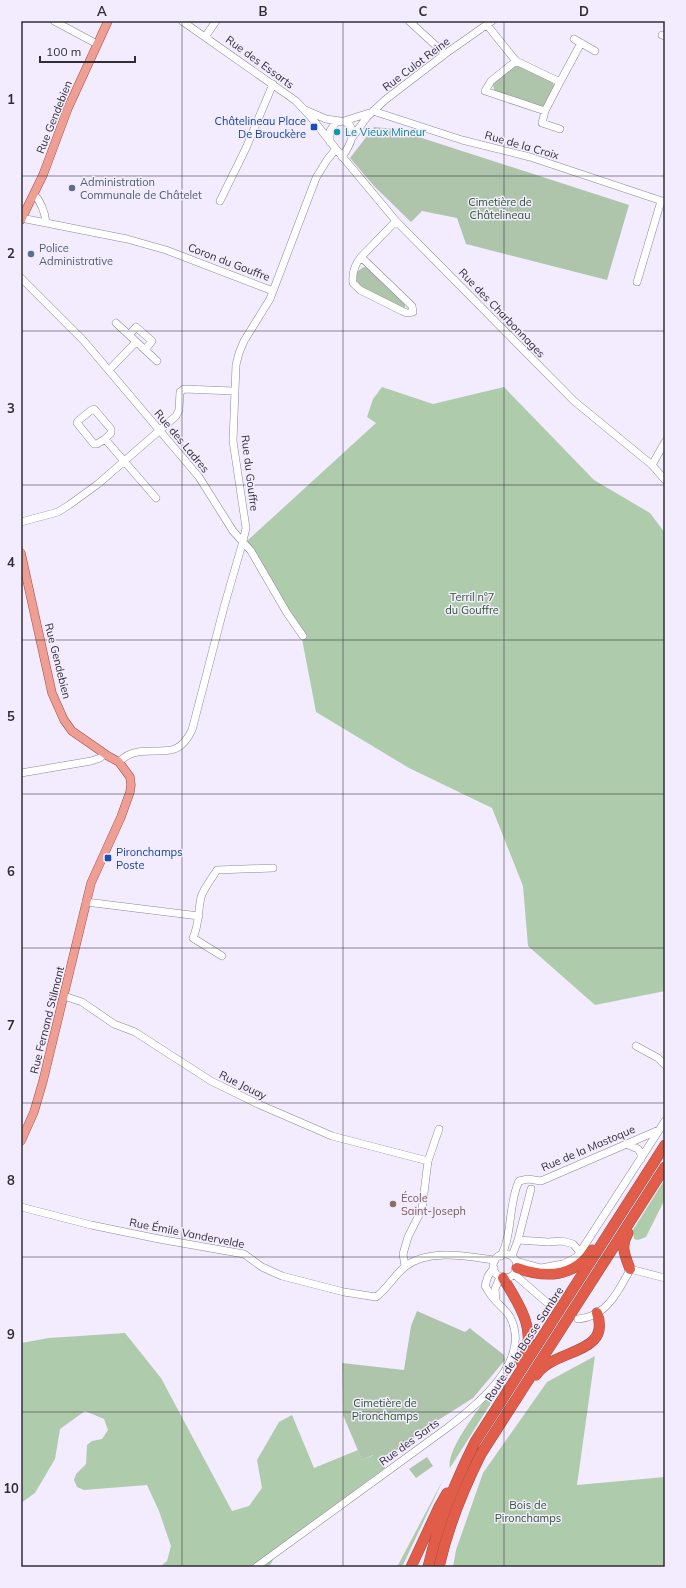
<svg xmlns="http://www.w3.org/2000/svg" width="686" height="1588" font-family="Mulish,sans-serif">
<rect width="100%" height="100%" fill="#f3ecff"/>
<path fill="#aec5ac" d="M519 64 553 83 554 86 545 106 541 107 495 92 493 85V82L515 65Z
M374 127 394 129 629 205 607 280 466 244 457 218 422 211 411 222 374 186 350 158Z
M364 267 369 268 405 304V307L403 308 364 289 356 283V272Z
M417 1311 465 1332 470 1328 472 1330 504 1355 505 1360 473 1398 429 1426 380 1463 373 1455 362 1460 343 1415 342 1363 404 1370 411 1326Z
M427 1457 433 1466 416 1478 409 1469Z"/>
<path fill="#aecbac" d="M382 387 433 404 504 387 594 480 650 513 665 533V991L595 1005 528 946 523 886 492 808 409 768 316 712 302 639 247 541 376 423 367 417 373 399Z
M665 1179V1199L646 1237 638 1240 634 1239 633 1230Z
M125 1333 161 1378 232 1511 249 1506 262 1488 257 1460 279 1422 292 1415 314 1468 358 1450 362 1460 374 1455 385 1468 282 1544 269 1567H160L167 1561 171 1546 159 1511 147 1485 84 1490 77 1487 74 1480 76 1474 86 1464 87 1445 92 1441 102 1439 108 1430 104 1419 85 1411 60 1429 55 1459 35 1493 21 1503V1343L49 1338Z
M517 1354 518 1360 450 1468C444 1445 505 1378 517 1354Z
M595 1356 577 1485 665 1477V1567H453L456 1550 483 1473 547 1382Z
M444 1478 402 1567H397Z"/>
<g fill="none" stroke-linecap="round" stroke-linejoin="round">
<defs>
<path id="minor" d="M54 21 97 44
M182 21 296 101 310 116 336 149 396 221 574 401 652 465 665 480
M409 21 445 54
M487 25 516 61 560 82 545 111 485 91 491 81 516 61
M662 35 665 36
M205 37 216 21
M574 39 595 51
M560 82 581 43
M305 110 326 119 340 121
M373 111 462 140 530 157 665 202
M545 111 542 123 560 129
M344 121 369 113
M352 138 367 117 385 100 445 54 492 21
M330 142V131L336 122 344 121C360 129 349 147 342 157
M34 194C41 202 45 213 46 223
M220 201 246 148 273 84
M21 218 127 239 166 250 273 291
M361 257 412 306 413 312 407 313 402 311 360 290 353 283C352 273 355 264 361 257L396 221
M21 278 83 340 199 477 233 531 251 551 287 613 303 636
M637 282 661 201
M116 323 157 361
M129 335 136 327 152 341 145 350
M109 370 136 342
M105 439 111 433V429L94 409 90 411 78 421 77 423 94 444H97L105 439 156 498
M652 465 665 442
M21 522 58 512 69 505 98 484 176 416 179 410 180 392 184 389 234 391
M119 762C124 757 130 753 138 752 164 748 178 759 192 730L224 607 243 541 246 528 233 441 236 365 239 353 244 341 270 299 316 178 327 160 336 149
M21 773 91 761 100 758 104 754
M86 902 199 916
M222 956 193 938C199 925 198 911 201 897 204 888 212 878 217 870L273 868
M64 996 82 1002 114 1024 135 1032 211 1081 258 1104 332 1136 428 1161
M636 1046 658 1058 665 1065
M626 1144 638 1149 641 1154V1159
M21 1207 91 1225 159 1239 244 1254 262 1267 282 1276 344 1292 376 1297C388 1288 395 1274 406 1266 429 1248 469 1257 495 1260
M518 1240 548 1242 562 1241 573 1244 580 1252
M493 1266a12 12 0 1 1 24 0a12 12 0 1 1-24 0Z
M501 1256C513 1233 508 1204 519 1181L528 1179 541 1181 659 1130
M512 1256 518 1240 531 1189
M516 1261 541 1268 563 1264 577 1257 665 1121
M405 1266 403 1254 408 1237 422 1209 428 1161 439 1129
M514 1274 551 1306
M496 1301 495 1289 500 1277
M578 1319C600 1317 611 1303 621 1286 624 1280 628 1275 630 1269L665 1278
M256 1567 447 1428C476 1406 533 1361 510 1317 506 1310 499 1305 494 1299 490 1295 488 1290 485 1286L488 1276 494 1268"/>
<path id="major" d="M21 220 43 175 68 108 108 21
M21 553 52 693 64 720 72 731 108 756 119 762 130 777 131 785 130 792 121 817 91 883 43 1081 34 1112 21 1141"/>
<path id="highway" d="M628 1233C620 1246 625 1256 630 1269
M517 1268C545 1278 574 1278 592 1250
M503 1278C518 1302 540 1334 521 1362
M536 1375C554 1348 612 1355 597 1313
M411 1567 439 1507 447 1493
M428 1567C438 1524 455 1482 475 1442L665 1145
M439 1567C448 1527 463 1490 481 1454L665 1167"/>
</defs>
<use href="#minor" stroke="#8d8697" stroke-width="8"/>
<use href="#major" stroke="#a44d42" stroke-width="9"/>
<use href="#highway" stroke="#a44d42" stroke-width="11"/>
<use href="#minor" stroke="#fff" stroke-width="7"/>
<use href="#major" stroke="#ee9e92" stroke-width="8"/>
<use href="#highway" stroke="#e25d49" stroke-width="10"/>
</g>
<path fill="none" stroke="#302e35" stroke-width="1" stroke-opacity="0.55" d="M182 21V1567M343 21V1567M504 21V1567M21 176H665M21 331H665M21 485H665M21 640H665M21 794H665M21 948H665M21 1103H665M21 1257H665M21 1412H665"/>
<g fill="#1a4fb4" stroke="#f3ecff" stroke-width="1.5">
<rect x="310" y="123" width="8" height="8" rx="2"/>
<rect x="104" y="854" width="8" height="8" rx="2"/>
</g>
<circle fill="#0f9aa8" stroke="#f3ecff" stroke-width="1.5" cx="337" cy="132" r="4"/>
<g fill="#5c6f8a" stroke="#f3ecff" stroke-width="1.5">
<circle cx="72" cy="188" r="4"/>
<circle cx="31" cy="254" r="4"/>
</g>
<circle fill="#8d6e63" stroke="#f3ecff" stroke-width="1.5" cx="393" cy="1204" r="4"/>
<g text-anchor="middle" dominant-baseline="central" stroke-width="3" stroke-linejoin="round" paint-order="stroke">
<g font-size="11" fill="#302e35" stroke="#f3ecff">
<text transform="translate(260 62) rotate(36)">Rue des Essarts</text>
<text transform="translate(416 64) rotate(-37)">Rue Culot Reine</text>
<text transform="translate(54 117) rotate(-68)">Rue Gendebien</text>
<text transform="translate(522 145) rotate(16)">Rue de la Croix</text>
<text transform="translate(229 262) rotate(21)">Coron du Gouffre</text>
<text transform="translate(502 313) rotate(46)">Rue des Charbonnages</text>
<text transform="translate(182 441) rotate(50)">Rue des Ladres</text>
<text transform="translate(250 473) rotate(83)">Rue du Gouffre</text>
<text transform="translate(58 661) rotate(76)">Rue Gendebien</text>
<text transform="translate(47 1020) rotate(-76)">Rue Fernand Stilmant</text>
<text transform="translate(243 1085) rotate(26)">Rue Jouay</text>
<text transform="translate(588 1148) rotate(-23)">Rue de la Mastoque</text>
<text transform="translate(187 1233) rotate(11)">Rue Émile Vandervelde</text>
<text transform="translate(524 1344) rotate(-57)">Route de la Basse Sambre</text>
<text transform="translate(409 1442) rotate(-36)">Rue des Sarts</text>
</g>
<g font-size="11" fill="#164399" stroke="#f3ecff" text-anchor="end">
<text x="306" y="121">Châtelineau Place<tspan x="306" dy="13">De Brouckère</tspan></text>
<text x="116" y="852" text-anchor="start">Pironchamps<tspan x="116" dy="13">Poste</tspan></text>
</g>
<g font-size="11" fill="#0d838f" stroke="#f3ecff" text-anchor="start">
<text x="345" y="132">Le Vieux Mineur</text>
</g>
<g font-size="11" fill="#4e5e75" stroke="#f3ecff" text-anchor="start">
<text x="80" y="182">Administration<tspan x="80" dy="13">Communale de Châtelet</tspan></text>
<text x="39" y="248">Police<tspan x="39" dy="13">Administrative</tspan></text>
</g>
<g font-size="11" fill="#2d562c" stroke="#f3ecff">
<text x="500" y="202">Cimetière de<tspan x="500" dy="13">Châtelineau</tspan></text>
<text x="472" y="597">Terril n°7<tspan x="472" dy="13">du Gouffre</tspan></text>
<text x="385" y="1403">Cimetière de<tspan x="385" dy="13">Pironchamps</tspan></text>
<text x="528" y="1505">Bois de<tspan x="528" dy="13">Pironchamps</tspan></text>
</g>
<g font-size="11" fill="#785e54" stroke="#f3ecff" text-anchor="start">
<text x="401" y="1198">École<tspan x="401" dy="13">Saint-Joseph</tspan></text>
</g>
</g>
<rect width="686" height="1588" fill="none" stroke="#f3ecff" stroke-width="44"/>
<path d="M40 56v6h95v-6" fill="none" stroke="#302e35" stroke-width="2"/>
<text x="46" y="56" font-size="12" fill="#302e35" stroke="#f3ecff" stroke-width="3" paint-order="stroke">100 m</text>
<rect x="22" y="22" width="642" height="1544" fill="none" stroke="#302e35" stroke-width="1.5"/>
<g font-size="13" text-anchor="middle" font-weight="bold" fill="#302e35">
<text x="102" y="16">A</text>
<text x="263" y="16">B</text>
<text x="423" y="16">C</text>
<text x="584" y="16">D</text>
<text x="11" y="104">1</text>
<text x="11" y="258">2</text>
<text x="11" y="413">3</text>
<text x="11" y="567">4</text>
<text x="11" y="721">5</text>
<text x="11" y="876">6</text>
<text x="11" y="1030">7</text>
<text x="11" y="1185">8</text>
<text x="11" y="1339">9</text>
<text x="11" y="1493">10</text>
</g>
</svg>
